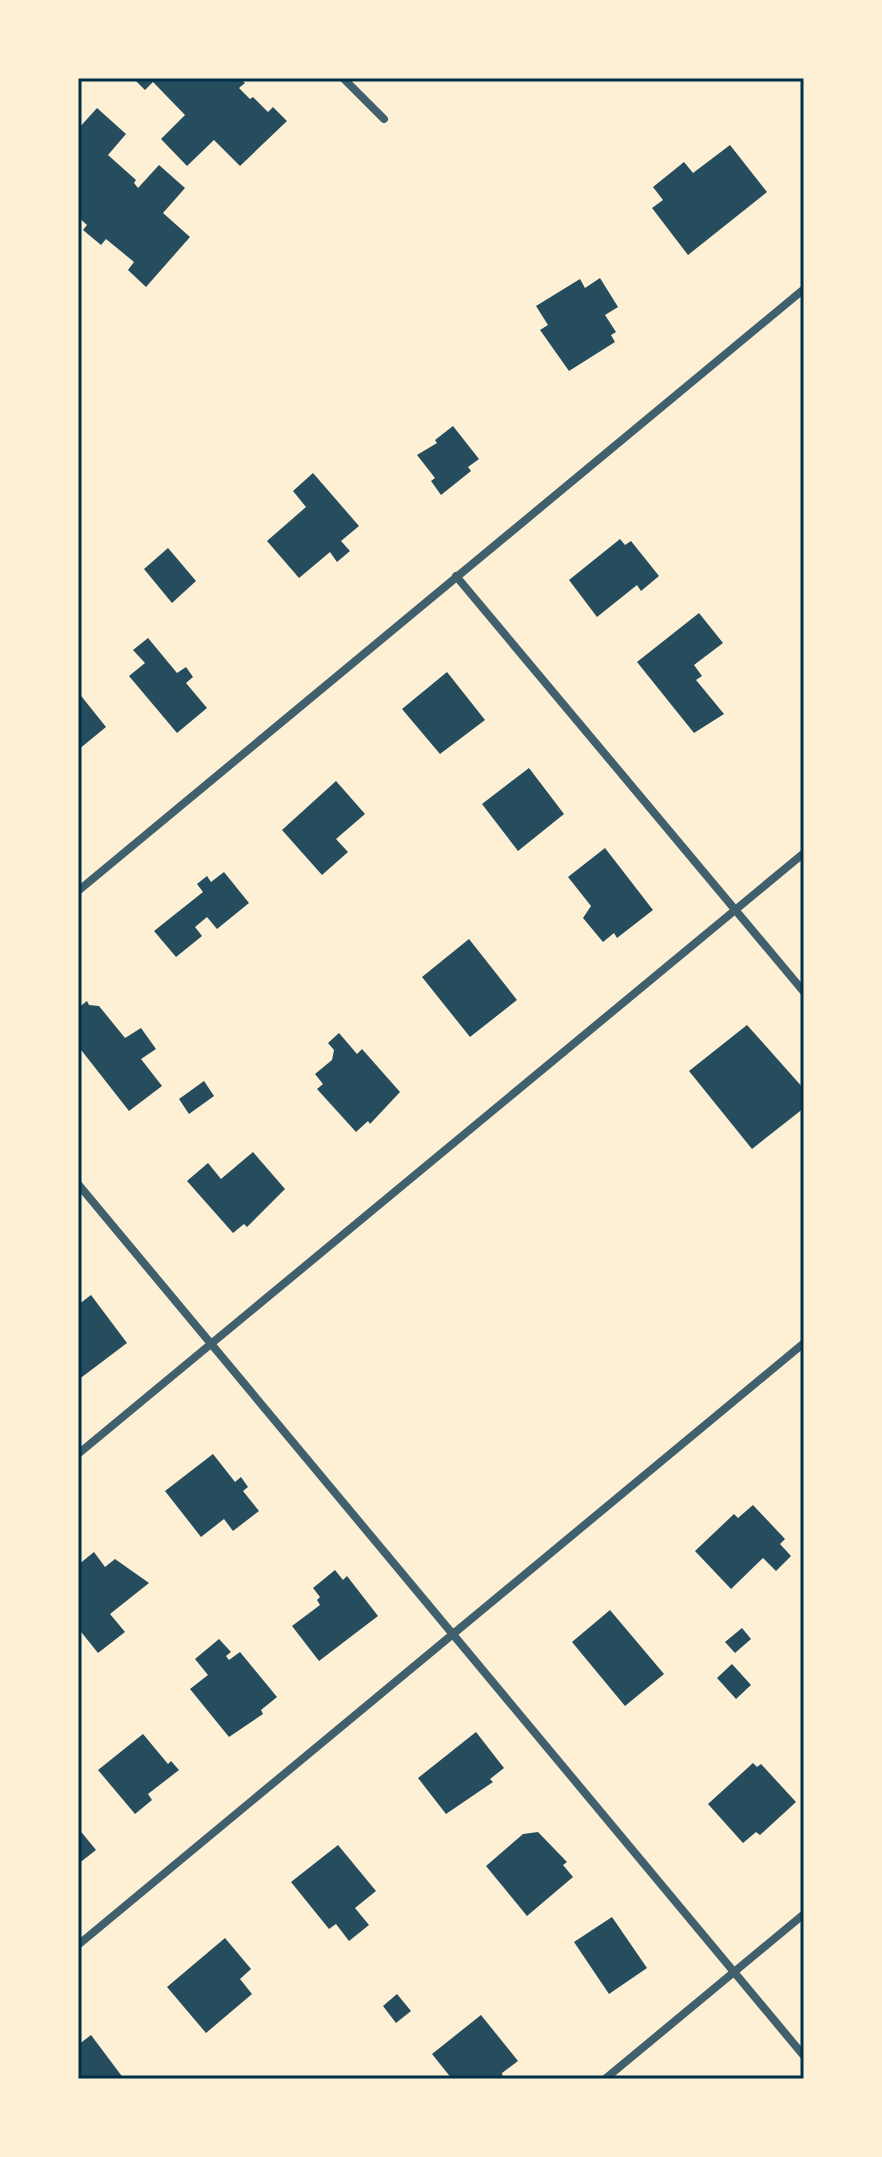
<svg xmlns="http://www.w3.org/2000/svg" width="882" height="2157" font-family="'PT Sans Narrow',sans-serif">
<rect width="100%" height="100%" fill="#fdf0d5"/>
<path fill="#264d5e" d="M133 78H240L245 83 239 88 250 99 253 97 268 112 273 107 287 121 240 166 214 140 187 166 161 139 185 115 153 82 145 90Z
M97 108 126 134 108 155 136 180 134 183 138 188 159 165 185 188 163 213 190 237 146 287 128 270 134 262 106 239 101 245 83 230 87 225 78 217 81 208 78 205V129Z
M730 145 767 192 688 255 652 208 663 200 653 187 684 162 693 173Z
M600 278 618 307 605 315 616 332 611 335 615 342 569 371 540 330 548 325 536 306 580 279 585 288Z
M453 426 479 459 468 467 471 471 441 495 431 481 435 478 417 455 437 443 435 440Z
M313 473 359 526 341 541 350 551 337 562 330 552 299 578 267 541 306 507 293 491Z
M620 539 625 545 631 541 659 576 641 591 637 585 597 617 569 580Z
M168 548 196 581 172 603 144 569Z
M699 613 723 643 694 665 702 676 696 680 724 714 694 733 637 662Z
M148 638 177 673 186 667 193 677 186 683 207 708 177 733 129 676 145 663 133 650Z
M447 672 485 720 440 754 402 709Z
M78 692 106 727 78 750Z
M529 768 564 814 518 851 482 804Z
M336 781 365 814 336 839 348 852 322 875 282 830Z
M605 848 653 910 617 938 614 933 603 942 583 918 591 906 568 877Z
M224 872 249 903 217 929 207 917 195 927 202 936 176 957 154 931 203 892 197 884 207 876 211 882Z
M469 939 517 1000 470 1037 422 977Z
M87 1001 89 1005 99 1006 125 1038 141 1028 156 1049 141 1059 162 1086 129 1111 78 1046V1008Z
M747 1025 804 1089V1108L752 1149 689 1071Z
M339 1033 357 1054 362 1049 400 1092 370 1124 368 1121 356 1132 317 1089 323 1084 315 1074 332 1060 334 1050 328 1043Z
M204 1081 214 1096 189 1114 179 1099Z
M253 1152 285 1189 247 1227 244 1224 233 1233 187 1181 208 1163 221 1179Z
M91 1295 127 1343 78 1380V1305Z
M213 1454 235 1482 241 1477 248 1487 243 1491 259 1511 233 1531 224 1519 201 1537 165 1491Z
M753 1505 785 1539 780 1544 791 1556 776 1571 763 1558 731 1589 695 1551 734 1514 738 1518Z
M94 1552 105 1567 115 1559 149 1583 110 1614 125 1632 98 1653 78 1628V1565Z
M335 1570 343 1580 347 1576 378 1616 319 1661 292 1626 320 1605 317 1600 320 1597 313 1588Z
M610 1610 664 1674 625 1706 572 1642Z
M742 1628 751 1639 735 1653 725 1642Z
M219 1639 231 1652 226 1656 229 1660 240 1652 277 1697 261 1710 263 1714 229 1737 190 1689 208 1675 195 1659Z
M732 1664 751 1685 736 1699 717 1678Z
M476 1732 504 1768 490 1779 493 1782 446 1814 418 1778Z
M143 1734 168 1764 171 1761 179 1770 148 1794 152 1800 135 1814 98 1770Z
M753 1763 757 1767 761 1764 796 1802 760 1835 756 1832 743 1843 708 1804Z
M78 1828 96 1850 78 1864Z
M538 1832 567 1862 563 1865 573 1877 527 1916 486 1866 523 1834Z
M338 1845 376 1891 355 1908 369 1925 349 1941 336 1924 329 1929 291 1882Z
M612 1917 647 1968 609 1994 574 1942Z
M225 1938 251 1969 240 1979 252 1994 206 2033 167 1987Z
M397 1994 411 2011 396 2023 383 2006Z
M481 2015 518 2061 502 2073 503 2079H452L432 2054Z
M91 2035 124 2079H78V2045Z"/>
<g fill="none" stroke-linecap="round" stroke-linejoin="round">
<path stroke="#3f606c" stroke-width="8" d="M343 78 384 119
M456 576 804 992
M78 891 804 289
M78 1184 804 2056
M78 1454 804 853
M78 1945 804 1343
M605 2079 804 1914"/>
</g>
<rect width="882" height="2157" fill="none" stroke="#fdf0d5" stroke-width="160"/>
<rect x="80" y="80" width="722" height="1997" fill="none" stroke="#003049" stroke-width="3"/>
</svg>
